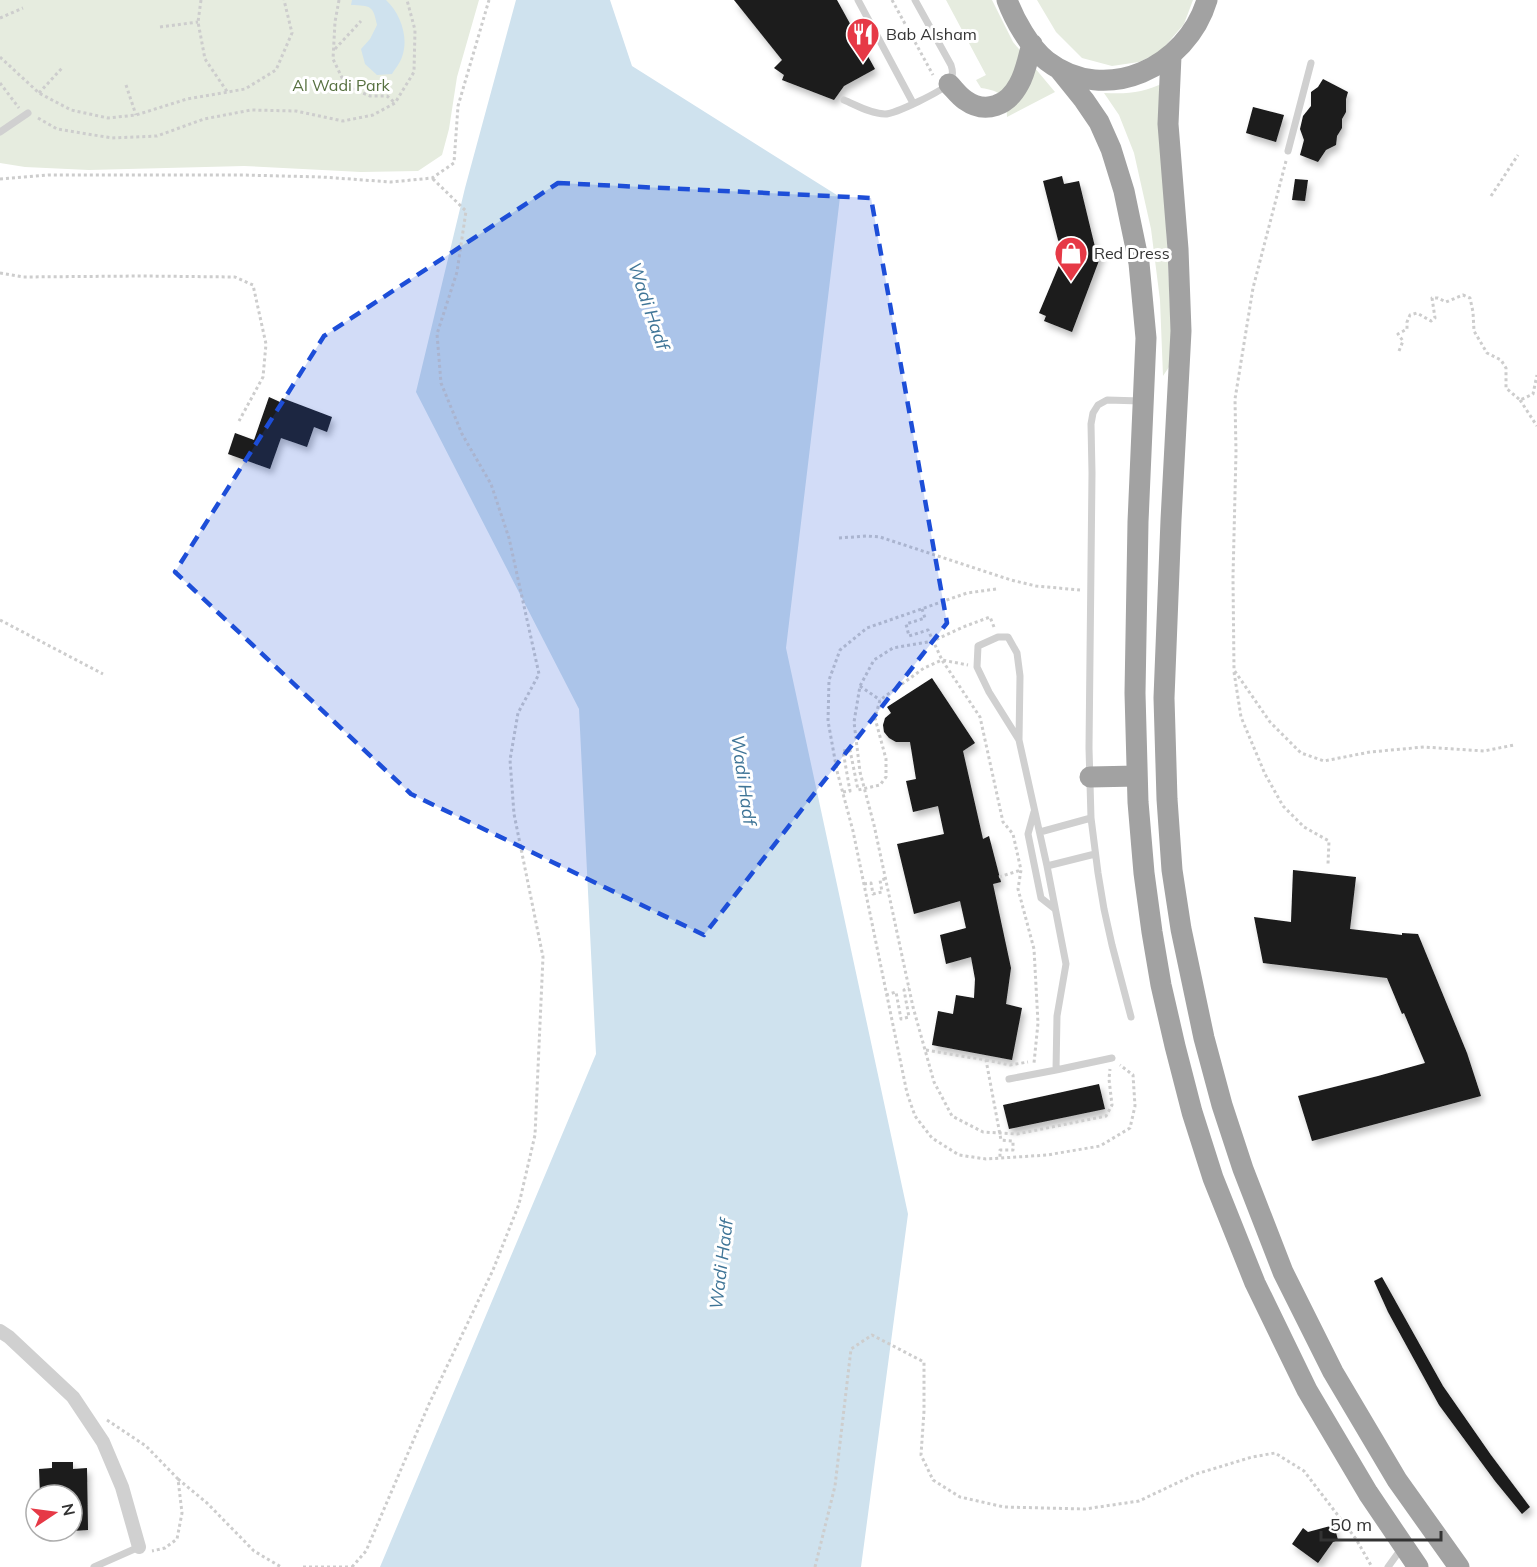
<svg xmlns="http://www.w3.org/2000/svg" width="1537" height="1567" font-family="Mulish,sans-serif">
<defs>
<filter id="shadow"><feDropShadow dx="3" dy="5" stdDeviation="3" flood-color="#0004"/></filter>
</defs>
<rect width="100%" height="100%" fill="#fff"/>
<path fill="#e6ecdf" d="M0 0H479L457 77 449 129 442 155 418 171 361 172 244 166 89 170 25 167 0 163Z
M946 0H992L1013 42 1055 92 1007 117C1007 96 1001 91 981 88L976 80 986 75Z
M1037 0H1193L1184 24 1160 52 1139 62 1112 66 1082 58 1056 32Z
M1166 82 1162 138 1172 349 1169 367 1163 376 1160 300 1151 229 1134 153 1119 115 1104 93C1130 94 1142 93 1166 82Z"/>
<path fill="#cfe2ee" d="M352 0H386C401 14 409 38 402 57 400 63 395 69 392 74L377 75 365 64 361 49 370 39 377 25C373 5 371 6 351 5Z
M516 0H610L632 66 840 197 786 648 908 1214 861 1567H380L596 1054 579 709 416 392 465 188Z"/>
<path fill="#1a1a1a" filter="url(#shadow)" d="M734 0H837L875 69 844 86 834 100 782 80 784 75 774 68 782 60Z
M1323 79 1348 92 1346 99V112L1342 119V128L1337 136 1336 145 1326 150 1318 162 1300 155 1304 140 1300 129 1303 116 1311 106V92L1318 87Z
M1253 107 1284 115 1276 142 1246 133Z
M1062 176 1064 184 1079 181 1095 247 1103 250 1072 332 1044 321 1046 316 1039 313 1065 251 1058 240 1043 181Z
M1295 179 1308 180 1305 201 1292 200Z
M269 397 280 402 282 398 332 417 327 432 314 427 307 447 281 438 270 469 228 454 235 433 254 440Z
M932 678 975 743 963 751 983 839 989 836 1001 882 993 884 1011 968 1006 1004 1022 1008 1012 1060 932 1045 938 1011 953 1014 956 995 974 998 975 979 971 957 946 964 940 935 966 928 960 901 914 914 897 844 944 834 938 806 913 812 906 781 916 779 910 742H896L889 738 884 732 883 725 885 718 891 713 887 707Z
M1293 870 1356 877 1350 929 1402 935V933L1418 934 1467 1053 1481 1096 1312 1141 1298 1096 1378 1076 1425 1063 1404 1013 1402 1014 1387 978 1263 963 1254 917 1291 922Z
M1099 1084 1105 1109 1009 1129 1003 1105Z
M1382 1277 1443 1386 1491 1455 1530 1507 1522 1514 1495 1481 1439 1405 1388 1312 1374 1281Z
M52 1462H73V1469L87 1468 88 1530 72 1531V1495H40L39 1469 52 1468Z
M1334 1525 1338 1540 1333 1542 1318 1563 1292 1544 1303 1528 1308 1532Z"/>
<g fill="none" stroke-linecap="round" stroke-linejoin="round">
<path stroke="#cdcdcd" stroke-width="3" stroke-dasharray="3 3" stroke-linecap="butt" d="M201 0 198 22 205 59 228 93
M339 0 335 22 333 59 346 86 370 96H387L395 103
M892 0 933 75
M0 18 23 8
M160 27 198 22
M335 49 361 21
M0 57 39 93 71 110 108 118 136 115 187 99 245 89 276 70 292 33 284 0
M0 83 19 108
M126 85 136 115
M39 93 62 68
M38 118 57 129 112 138 157 136 204 119 251 110 296 111 343 121 373 115 395 103 414 72 415 30 407 0
M1286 161 1253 288 1235 399 1236 452 1233 577 1234 670 1270 722 1301 753 1324 761 1370 752 1424 747 1484 751 1514 745
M0 179 49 175H243L322 177 391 182 432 178 454 163 458 106 489 0
M1491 196 1518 155
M0 273 23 277 143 276 235 277 253 285 266 344 263 377 239 421
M1399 351 1403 341 1398 334 1407 329V322L1410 315 1417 313 1431 321 1435 318 1432 298H1438L1446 302 1463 295 1470 298 1473 312 1474 331 1487 353 1501 360 1506 368V388L1520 400 1533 394 1537 375
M1520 400 1537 426
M839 538 867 536 880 537 1011 580 1036 586 1080 590
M996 589 967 593 867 628 840 650 829 680 828 721 837 771 853 831 907 1093 915 1116 932 1138 959 1155 986 1159 1047 1155 1100 1146 1130 1128 1135 1106 1133 1075 1120 1065
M922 609 925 618 906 624 909 636 928 630 942 660 968 665
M0 620 103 674
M994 627 990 617 963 627 933 641 893 648 874 660 860 686 854 722 860 772 874 825 913 1007 934 1082 952 1116 983 1132 1017 1134 1106 1116 1112 1105 1109 1079 1110 1069
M1234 672 1241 717 1265 774 1283 806 1304 827 1329 841 1328 864
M860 686 880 700
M843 792 850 791 843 751 850 750 858 790 880 785 886 777V759L875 718 880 700 924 668 942 660 980 717 1003 822 1013 834 1021 870 1018 889 1034 949 1038 1023 1034 1063
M999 877 1021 870
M864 884 871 883 873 894 882 892 880 880 885 879
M886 995 896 992 901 1019 909 1017 904 990 909 988
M926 1050 986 1060 1001 1140 1013 1141V1150H1000V1158
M986 1060 1010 1065 1028 1062
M107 1420 146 1446 178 1479 182 1513 177 1539 165 1548 152 1551
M178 1479 207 1503 254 1551 281 1567
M303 1567H352
M352 1567 366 1551 429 1404 493 1270 519 1204 535 1135 543 957 514 814 510 760 518 713 539 674 509 538 491 484 462 434 441 383 437 334 457 272 466 211 432 178
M815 1567 835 1486 851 1349 872 1335 924 1362V1411L921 1455 933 1480 960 1497 1004 1507 1085 1509 1139 1501 1196 1474 1252 1457 1275 1453 1304 1471 1356 1539 1372 1567"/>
<path stroke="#d0d0d0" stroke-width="7" d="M858 0 913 103
M844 100C856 105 871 114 885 114 895 114 943 91 949 83 953 78 953 71 951 65L915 0
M0 132 28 113
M1288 151 1311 63
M1019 740 989 692 977 667 978 646 998 637H1008L1017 653 1020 676 1019 740 1047 866 1066 964 1057 1016 1056 1070 1112 1058
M1034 812 1028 834 1041 898 1055 909
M1040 832 1091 818
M1047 866 1095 854
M1131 1017 1112 945 1104 909 1098 873 1091 818 1089 748 1092 473 1091 424 1093 413 1098 405 1107 400 1141 401
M1009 1079 1056 1070
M94 1567 139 1547
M1388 1567 1401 1549"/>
<path stroke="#d0d0d0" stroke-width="14" d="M0 1331 9 1337 73 1397 103 1442 122 1487 139 1547"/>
<path stroke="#a2a2a2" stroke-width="21" d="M1007 0C1014 19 1030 48 1047 61 1106 106 1187 67 1207 0
M1171 56 1168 124 1178 249 1181 331 1171 520 1164 698 1167 799 1172 870 1181 929 1204 1038 1222 1105 1243 1169 1283 1272 1333 1372 1397 1480 1459 1567
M1059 69 1084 100 1099 122 1111 149 1124 191 1139 263 1146 338 1138 522 1135 693 1138 802 1144 873 1152 932 1161 985 1175 1046 1192 1112 1213 1178 1255 1283 1307 1390 1368 1493 1418 1567
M949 84C954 89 959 96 965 100 986 115 1008 105 1019 84 1026 72 1028 57 1032 44
M1090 777 1137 776"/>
</g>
<path fill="#1d4ed8" fill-opacity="0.2" stroke="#1d4ed8" stroke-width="4.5" stroke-dasharray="12 8" stroke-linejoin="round" d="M558 183 871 198 947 623 704 935 411 794 175 572 324 336Z"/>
<defs>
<symbol id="restaurant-pin" viewBox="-11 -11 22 30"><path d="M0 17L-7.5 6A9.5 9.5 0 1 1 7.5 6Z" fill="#e63946" stroke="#fff"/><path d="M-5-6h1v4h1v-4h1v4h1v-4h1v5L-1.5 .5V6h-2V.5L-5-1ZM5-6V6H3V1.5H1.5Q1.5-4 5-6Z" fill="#fff"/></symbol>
<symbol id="shop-pin" viewBox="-11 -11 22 30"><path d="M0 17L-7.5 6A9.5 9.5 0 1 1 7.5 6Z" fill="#e63946" stroke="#fff"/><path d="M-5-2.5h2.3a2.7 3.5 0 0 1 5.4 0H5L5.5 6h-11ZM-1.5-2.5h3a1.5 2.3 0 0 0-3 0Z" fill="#fff"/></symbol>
</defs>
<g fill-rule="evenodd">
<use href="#restaurant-pin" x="844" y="15" width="38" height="52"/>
<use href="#shop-pin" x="1052" y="234" width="38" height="52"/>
</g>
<g text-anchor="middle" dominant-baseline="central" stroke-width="6" stroke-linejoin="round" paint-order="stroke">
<g font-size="16" fill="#333" stroke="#fff" text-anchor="start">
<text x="886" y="34">Bab Alsham</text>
<text x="1094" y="253">Red Dress</text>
</g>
<g font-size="16" fill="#56703f" stroke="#fff">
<text x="341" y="85">Al Wadi Park</text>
</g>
<g font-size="18" font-style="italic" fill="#3f7597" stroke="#fff">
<text transform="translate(649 306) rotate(71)">Wadi Hadf</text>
<text transform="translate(744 780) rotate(82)">Wadi Hadf</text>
<text transform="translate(721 1264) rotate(-83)">Wadi Hadf</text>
</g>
</g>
<g transform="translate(54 1513) rotate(77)"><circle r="28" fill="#ffffff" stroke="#adadad" stroke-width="1.5"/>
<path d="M0-4.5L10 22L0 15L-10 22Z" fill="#e63946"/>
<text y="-9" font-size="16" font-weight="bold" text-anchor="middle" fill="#333333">N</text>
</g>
<path d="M1321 1531v9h120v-9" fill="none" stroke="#333333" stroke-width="3"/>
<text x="1330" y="1531" font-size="18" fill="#333333" stroke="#ffffff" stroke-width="4.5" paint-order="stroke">50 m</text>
</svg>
